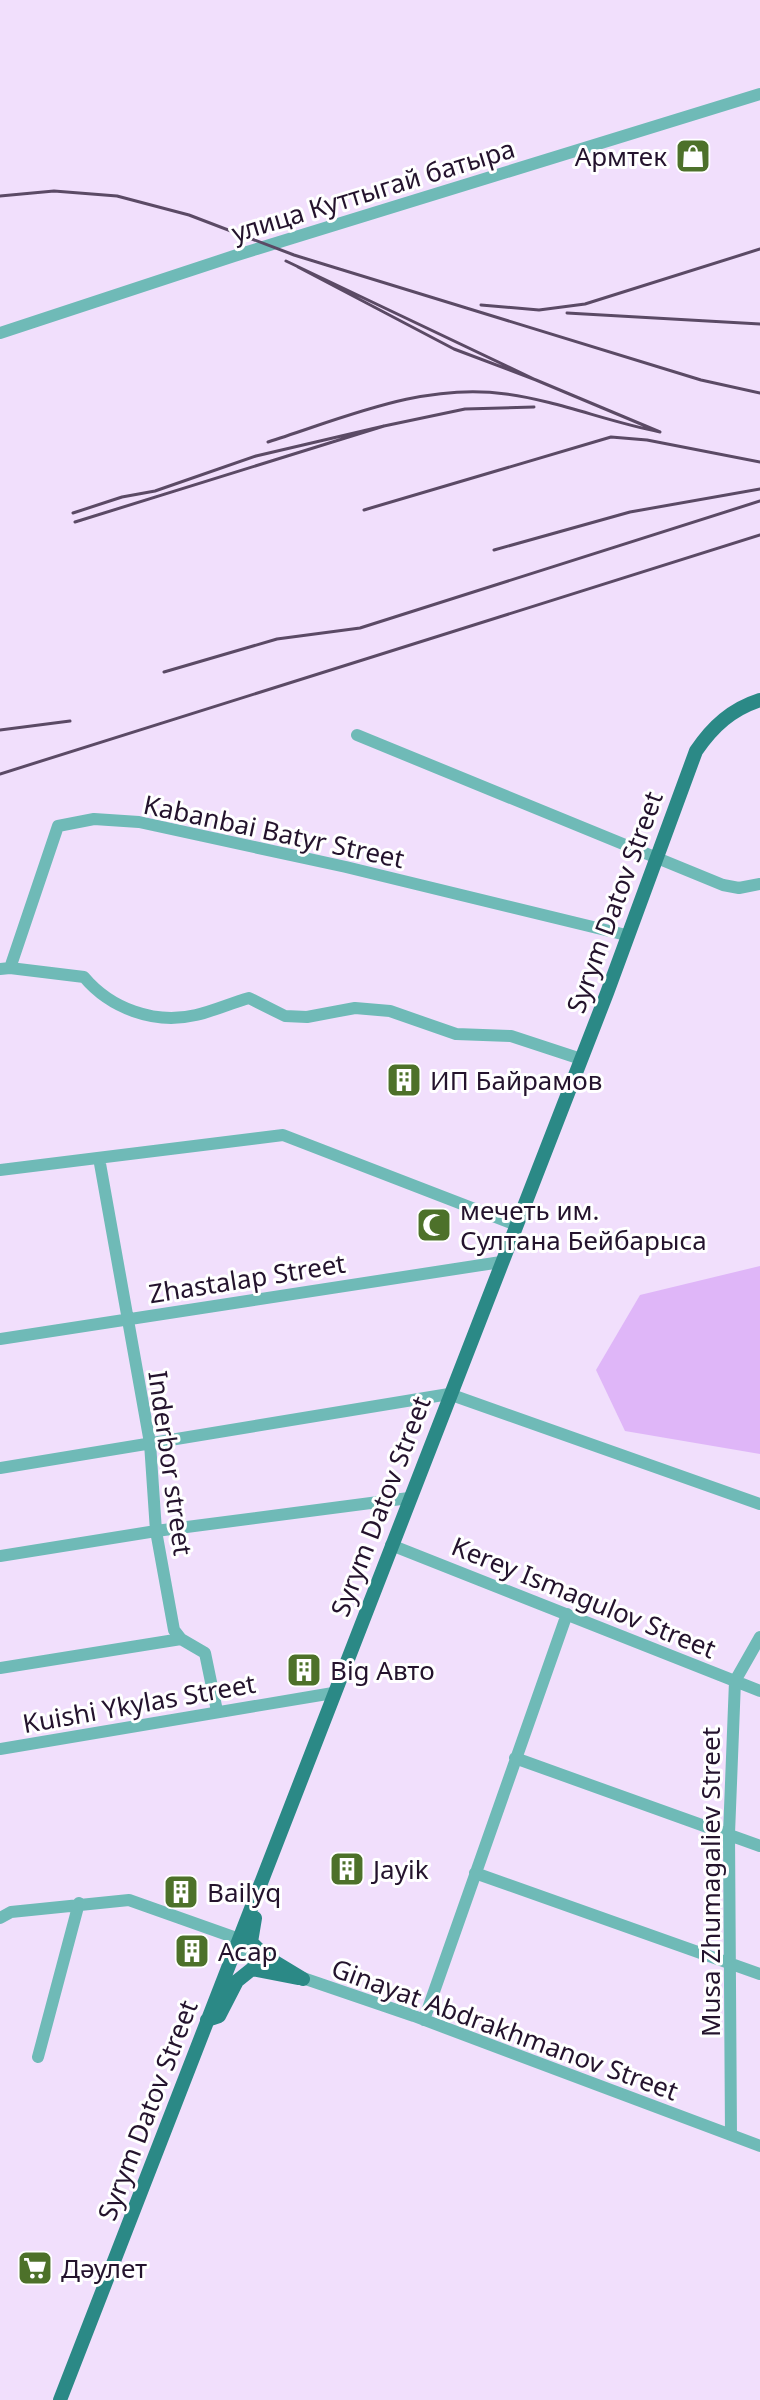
<svg xmlns="http://www.w3.org/2000/svg" width="760" height="2400" font-family="'Noto Sans',sans-serif">
<rect width="100%" height="100%" fill="#f1dffc"/>
<path fill="#dfb6f8" d="M760 1266V1454L625 1431 596 1370 640 1295Z"/>
<g fill="none" stroke-linecap="round" stroke-linejoin="round">
<path stroke="#6fbab7" stroke-width="12" d="M0 333 234 256 760 94
M357 735 723 885 739 888 760 884
M10 968 84 977C110 1008 154 1025 196 1015 214 1011 231 1003 249 998L285 1016 307 1017 355 1008 390 1011 456 1034 511 1036 581 1059
M0 969 10 968 58 826 94 819 139 822 346 867 626 935
M99 1158 150 1443 156 1531 174 1630 181 1639 205 1653 217 1711
M0 1170 283 1135 516 1225
M0 1339 501 1262
M0 1468 449 1394 760 1504
M391 1545 760 1691
M0 1556 156 1531 409 1498
M0 1668 181 1639
M0 1749 333 1693
M515 1758 760 1846
M475 1873 760 1974
M0 1918 11 1912 129 1900 239 1939
M234 1952 276 1968
M297 1976 414 2016 760 2146
M424 2020 567 1614
M38 2057 79 1903
M731 2135 729 1834 735 1681 760 1637"/>
<path stroke="#2b8986" stroke-width="14" d="M255 1918 251 1942 265 1956 303 1979
M207 2020 219 2016 237 1981 252 1969 299 1978
M60 2400 607 993 696 751C713 726 732 709 760 700"/>
<path stroke="#5b4a65" stroke-width="3" d="M0 196 54 191 117 196 189 215 294 255 701 380 760 393
M286 261 536 380 454 349 298 267
M481 305 539 310 585 304 760 249
M567 313 760 324
M384 426 465 409 534 407
M268 442C344 418 424 382 506 394 558 401 608 422 660 432L536 380
M364 510 611 437 647 440 760 462
M73 513 122 497 155 491 256 456 384 426 75 522
M494 550 630 512 760 489
M164 672 277 639 360 628 760 501
M0 730 70 721
M0 774 760 535"/>
</g>
<defs>
<symbol id="shop-square" viewBox="-11 -11 22 22"><rect x="-9" y="-9" width="18" height="18" rx="4" fill="#4d712a" stroke="#fff"/><path d="M-5-2.5h2.3a2.7 3.5 0 0 1 5.4 0H5L5.5 6h-11ZM-1.5-2.5h3a1.5 2.3 0 0 0-3 0Z" fill="#fff"/></symbol>
<symbol id="building-square" viewBox="-11 -11 22 22"><rect x="-9" y="-9" width="18" height="18" rx="4" fill="#4d712a" stroke="#fff"/><path d="M-4-6H4V6H1V3H-1V6H-4ZM-2.5-4.3h1.7v1.8h-1.7ZM.8-4.3h1.7v1.8H.8ZM-2.5-1h1.7V.8h-1.7ZM.8-1h1.7V.8H.8Z" fill="#fff"/></symbol>
<symbol id="mosque-square" viewBox="-11 -11 22 22"><rect x="-9" y="-9" width="18" height="18" rx="4" fill="#4d712a" stroke="#fff"/><path d="M3.5-4.9A6 6 0 1 0 3.5 4.9A5 5 0 1 1 3.5-4.9Z" fill="#fff"/></symbol>
<symbol id="supermarket-square" viewBox="-11 -11 22 22"><rect x="-9" y="-9" width="18" height="18" rx="4" fill="#4d712a" stroke="#fff"/><path d="M-6-5.5h2.5l.6 2H6L4.5 2H-2.5L-4.4-4H-6ZM-1.5 3.2a1.3 1.3 0 1 0 .1 0ZM3 3.2a1.3 1.3 0 1 0 .1 0Z" fill="#fff"/></symbol>
</defs>
<g fill-rule="evenodd">
<use href="#shop-square" x="673" y="136" width="40" height="40"/>
<use href="#building-square" x="384" y="1060" width="40" height="40"/>
<use href="#mosque-square" x="414" y="1205" width="40" height="40"/>
<use href="#building-square" x="284" y="1650" width="40" height="40"/>
<use href="#building-square" x="327" y="1849" width="40" height="40"/>
<use href="#building-square" x="161" y="1872" width="40" height="40"/>
<use href="#building-square" x="172" y="1931" width="40" height="40"/>
<use href="#supermarket-square" x="15" y="2248" width="40" height="40"/>
</g>
<g text-anchor="middle" dominant-baseline="central" stroke-width="6" stroke-linejoin="round" paint-order="stroke">
<g font-size="26" fill="#24132d" stroke="#fff" text-anchor="start">
<text x="667" y="156" text-anchor="end">Армтек</text>
<text x="430" y="1080">ИП Байрамов</text>
<text x="460" y="1210">мечеть им.<tspan x="460" dy="30">Султана Бейбарыса</tspan></text>
<text x="330" y="1670">Big Авто</text>
<text x="373" y="1869">Jayik</text>
<text x="207" y="1892">Bailyq</text>
<text x="218" y="1951">Асар</text>
<text x="61" y="2268">Дәулет</text>
</g>
<g font-size="26" fill="#24132d" stroke="#fff">
<text transform="translate(373 190) rotate(-17)">улица Куттыгай батыра</text>
<text transform="translate(274 831) rotate(12)">Kabanbai Batyr Street</text>
<text transform="translate(614 902) rotate(-70)">Syrym Datov Street</text>
<text transform="translate(247 1278) rotate(-9)">Zhastalap Street</text>
<text transform="translate(171 1463) rotate(82)">Inderbor street</text>
<text transform="translate(380 1506) rotate(-69)">Syrym Datov Street</text>
<text transform="translate(584 1597) rotate(22)">Kerey Ismagulov Street</text>
<text transform="translate(139 1703) rotate(-10)">Kuishi Ykylas Street</text>
<text transform="translate(710 1882) rotate(-90)">Musa Zhumagaliev Street</text>
<text transform="translate(505 2029) rotate(20)">Ginayat Abdrakhmanov Street</text>
<text transform="translate(147 2110) rotate(-69)">Syrym Datov Street</text>
</g>
</g>
</svg>
